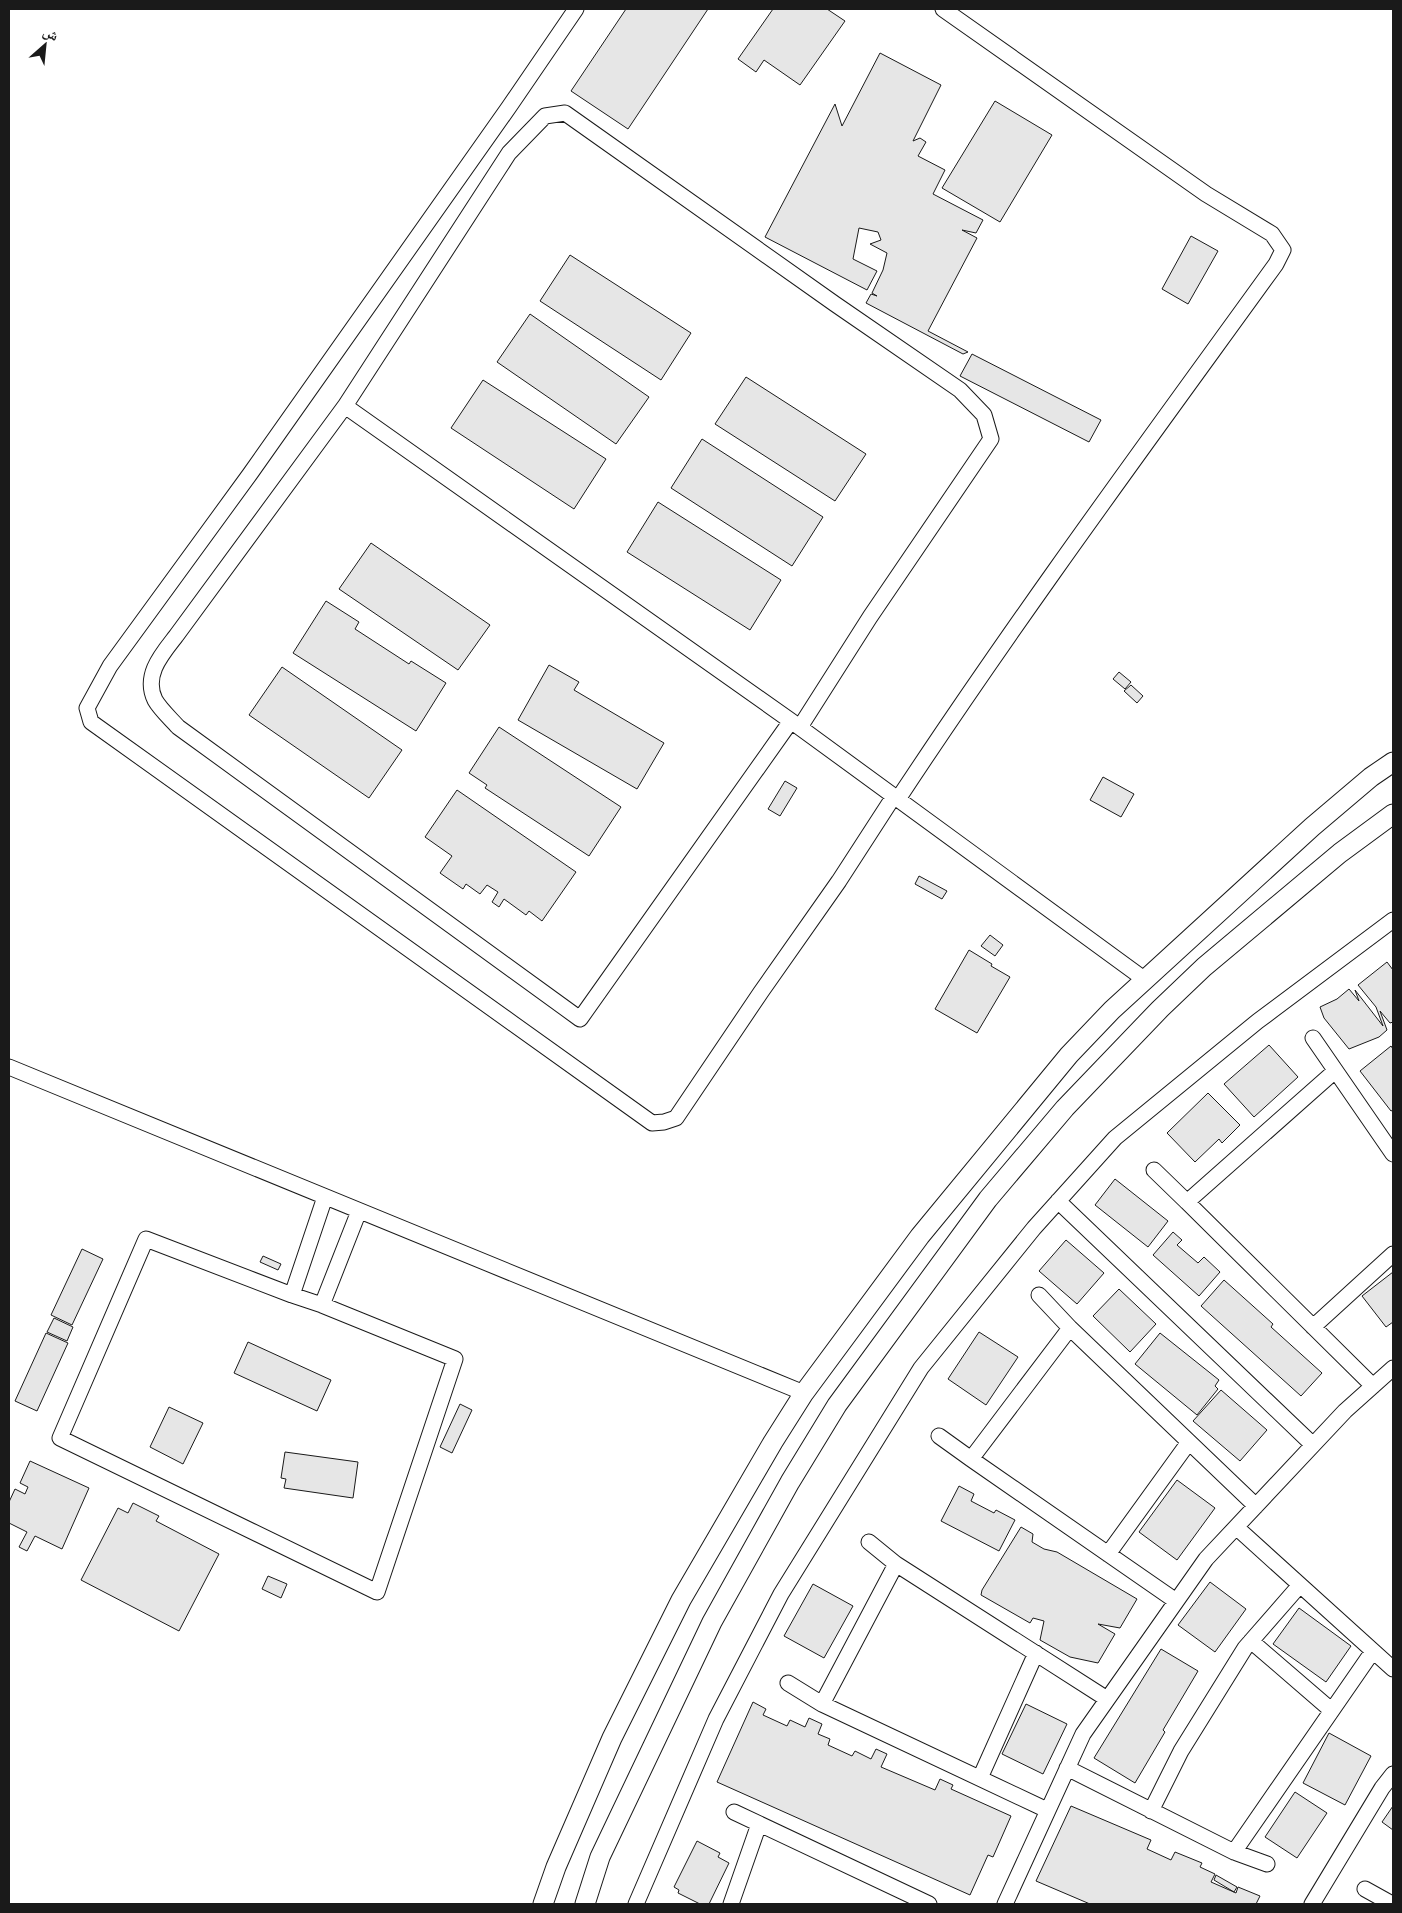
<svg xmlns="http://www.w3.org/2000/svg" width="1402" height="1913" font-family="'Noto Sans','Noto Naskh Arabic',sans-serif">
<rect width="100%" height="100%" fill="#fff"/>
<path fill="#e6e6e6" stroke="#1a1a1a" d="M626 9H708L628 129 571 91Z
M773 9H827L845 21 800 85 764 60 756 72 738 59Z
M880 53 941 85 913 141 920 138 926 142 918 156 945 170 933 194 983 220 976 233 962 230 977 238 928 331 968 352 963 354 866 303 871 294 877 296 872 293 883 270 887 253 870 244 881 240 878 232 859 228 853 259 877 271 867 290 765 237 835 104 842 126Z
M995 101 1052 135 1000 222 942 188Z
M1191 236 1218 251 1188 304 1162 289Z
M570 255 691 333 661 380 540 301Z
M530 314 649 397 616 444 497 362Z
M972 354 1101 420 1089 442 960 376Z
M746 377 866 454 835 501 715 424Z
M483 380 606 459 574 509 451 428Z
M702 439 823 517 792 566 671 488Z
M658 502 781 580 750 630 627 552Z
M371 543 490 625 458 670 339 589Z
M326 601 359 622 355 629 409 664 411 661 446 683 416 731 293 653Z
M549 665 579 682 574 690 664 743 637 789 518 720Z
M282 667 402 750 369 798 249 715Z
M1119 672 1131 682 1125 689 1113 679Z
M1131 685 1143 696 1137 703 1124 691Z
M499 727 621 807 589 856 485 788 487 785 469 773Z
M1103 777 1134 794 1121 817 1090 800Z
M785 781 797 788 780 816 768 809Z
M457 790 576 872 542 921 529 911 526 915 504 899 499 907 492 902 498 892 487 885 480 894 466 884 463 889 440 873 452 856 425 837Z
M919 876 947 891 942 899 915 884Z
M990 935 1003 945 995 956 981 946Z
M969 950 992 964 991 966 1010 977 977 1033 935 1009Z
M1387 962 1393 970V1022L1390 1023 1380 1011 1387 1030 1379 1037 1349 1049 1324 1018 1320 1007 1337 999 1349 989 1359 1001 1355 990 1383 1026 1376 1007 1358 985Z
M1269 1045 1298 1077 1254 1117 1224 1084Z
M1391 1046 1393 1049V1110L1391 1111 1360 1071Z
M1208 1093 1240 1125 1222 1143 1219 1139 1195 1162 1167 1133Z
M1115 1179 1168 1221 1148 1247 1095 1205Z
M1173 1232 1182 1240 1177 1245 1198 1263 1204 1257 1220 1272 1199 1296 1153 1255Z
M1066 1240 1104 1273 1077 1304 1039 1271Z
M82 1249 103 1259 72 1325 51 1315Z
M263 1256 281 1264 278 1270 260 1262Z
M1393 1272V1322L1386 1327 1362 1296Z
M1224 1280 1273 1324 1271 1327 1322 1373 1301 1396 1201 1306Z
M1119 1289 1156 1324 1130 1352 1093 1316Z
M54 1318 73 1327 67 1341 47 1332Z
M979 1332 1018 1357 986 1405 948 1379Z
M46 1333 68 1343 37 1411 15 1401Z
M1160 1333 1219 1380 1215 1386 1218 1389 1197 1415 1135 1364Z
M248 1342 331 1380 317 1411 234 1373Z
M1221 1390 1267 1430 1240 1461 1193 1421Z
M460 1404 472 1410 452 1453 440 1447Z
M169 1407 203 1423 183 1464 150 1447Z
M285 1452 358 1462 353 1498 284 1488 286 1479 281 1478Z
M30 1461 89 1488 62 1549 35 1536 27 1551 19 1547 27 1532 9 1523V1502L15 1489 25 1494 28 1487 20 1483Z
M1177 1480 1215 1508 1177 1560 1139 1532Z
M959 1486 974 1494 971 1501 994 1513 996 1510 1015 1520 999 1551 941 1521Z
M133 1503 159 1516 156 1521 219 1554 179 1631 81 1580 118 1508 128 1513Z
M1021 1527 1033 1534 1032 1542 1044 1549 1057 1552 1137 1599 1120 1628 1098 1624 1115 1634 1098 1663 1070 1657 1040 1640 1044 1621 1033 1618 1030 1623 981 1595 982 1590Z
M268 1576 287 1584 281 1598 262 1589Z
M1210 1582 1246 1609 1215 1652 1178 1625Z
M813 1584 853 1606 824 1658 784 1636Z
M1299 1608 1351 1646 1326 1682 1273 1644Z
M1161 1649 1198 1671 1163 1730 1165 1732 1135 1783 1094 1758Z
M753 1702 766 1709 763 1715 787 1726 790 1720 805 1727 809 1718 822 1724 818 1734 830 1739 828 1745 852 1756 855 1751 871 1759 876 1749 887 1754 881 1767 935 1790 940 1779 953 1785 951 1789 1011 1816 993 1857 988 1855 970 1895 717 1782Z
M1026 1704 1067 1724 1043 1774 1002 1754Z
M1329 1733 1371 1756 1345 1805 1303 1783Z
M1295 1792 1327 1813 1297 1858 1265 1837Z
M1071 1806 1151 1840 1147 1849 1171 1860 1175 1852 1202 1863 1200 1867 1215 1874 1211 1882 1236 1893 1238 1887 1260 1896 1256 1904H1090L1036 1881Z
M1393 1806V1830L1382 1822Z
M697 1841 720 1853 718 1857 729 1863 709 1904H700L678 1893 679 1890 674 1887Z
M1216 1875 1237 1887 1234 1892 1214 1880Z"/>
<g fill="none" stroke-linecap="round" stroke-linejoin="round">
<defs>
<path id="minor" d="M576 9 509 107 250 474 110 666 87 708 91 722 652 1123 664 1122 676 1118 761 992 839 881 894 796
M345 406 791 721 1144 979
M791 721 580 1019 178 727C171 719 160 709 155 700 143 675 162 654 176 636L345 406 509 153 545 116 565 113 835 304 960 390 984 415 991 439 870 617 800 727
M898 799C1018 617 1148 441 1276 264L1283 250 1272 234 1206 194 943 9
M1313 1038 1393 1154
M9 1067 804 1393
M1335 1071 1187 1202 1373 1386
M1154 1170 1187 1202
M1058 1201 1313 1445
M146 1239 292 1295 322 1305 455 1359 377 1592 60 1438Z
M292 1295 325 1197
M1039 1295 1070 1328 1256 1506
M322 1305 359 1211
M1313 1327 1393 1254
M939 1436 971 1459 1176 1601
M971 1459 1070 1328
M1236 1527 1393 1669
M869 1542 896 1564 1107 1699
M1108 1554 1189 1442
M1251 1641 1331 1710
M788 1683 822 1704 1047 1810
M822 1704 896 1564
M1067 1768 1234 1852 1267 1864
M980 1778 1036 1653
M1151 1811 1181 1751 1245 1648 1300 1585
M734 1812 929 1904
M1234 1852 1373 1651
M1365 1889 1392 1904
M636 1904 716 1719 781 1594 921 1368 1034 1228 1115 1138 1258 1021 1393 920
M731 1904 759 1824
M1005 1904 1083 1734 1206 1559 1345 1411 1393 1368
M1312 1904 1382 1788 1393 1774"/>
<path id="tertiary" d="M543 1904 556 1867 612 1738 681 1600 773 1442 804 1393 920 1236 1069 1055 1112 1010 1312 827 1371 777 1393 762
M585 1904 600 1857 712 1622 790 1482 837 1405 988 1199 1065 1108 1160 1009 1204 967 1340 853 1393 814"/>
</defs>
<use href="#minor" stroke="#1a1a1a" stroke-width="17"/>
<use href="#tertiary" stroke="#1a1a1a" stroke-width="21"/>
<use href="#minor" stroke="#fff" stroke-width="15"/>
<use href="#tertiary" stroke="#fff" stroke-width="19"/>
</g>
<rect width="1402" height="1913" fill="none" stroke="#1a1a1a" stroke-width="20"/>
<g transform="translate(45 45) rotate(27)" stroke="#ffffff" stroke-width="4" paint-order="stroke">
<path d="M0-4L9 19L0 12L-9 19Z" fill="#1a1a1a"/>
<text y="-8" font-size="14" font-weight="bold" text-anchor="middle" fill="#1a1a1a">ش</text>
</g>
</svg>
